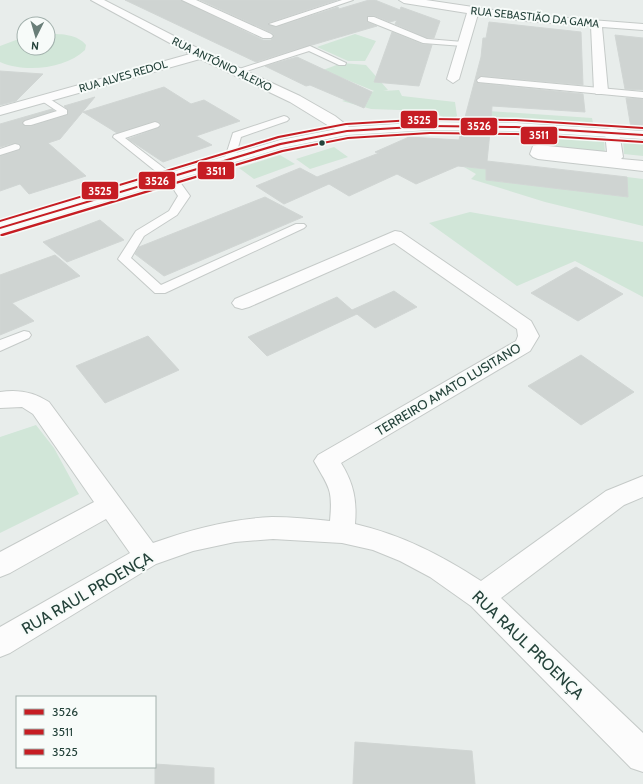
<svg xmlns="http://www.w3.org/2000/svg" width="643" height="784" font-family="Cabin,sans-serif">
<rect width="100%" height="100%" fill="#e8edeb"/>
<path fill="#d1e6d8" d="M49 34C62 34 77 34 86 45L85 50C65 69 25 73 0 62V46L24 37V48H48Z
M355 34 376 41 365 61H348L317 47Z
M342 63 366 65 388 90 383 91 399 90 402 96 455 102 457 116 451 120 428 111 371 109 342 101 374 91 323 70Z
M473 110 592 118 594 128 472 119Z
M524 132 604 139 605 153 523 145Z
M623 139 643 142V156L624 154Z
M334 147 348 157 310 169 296 159Z
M280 155 295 164 254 179 239 168Z
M464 167 486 169V180L628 197 627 177 643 179V226L545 202 471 179 476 174Z
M470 212 643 242V297L575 261 517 286 429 223Z
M36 425 54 448 79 494 0 533V437Z"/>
<path fill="#cfd4d2" stroke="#d1d6d4" d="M125 0H181L263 40H271L274 36 272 33 200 0H337L268 23 276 27 338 7 339 9 369 0H375L400 10 401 7 440 21 434 38H427L395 24 397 20 390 22 375 16H368L367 22 377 26 312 45H310L256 62Z
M489 22 581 32 583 85 481 76 476 80 478 83 583 94 585 112 492 106 491 121H464L481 57 483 38H486Z
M392 32 422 44 432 45 419 86 374 82Z
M615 35 643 38V90L625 89Z
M297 57 372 92 364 108 310 85 306 86 265 66Z
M0 71 43 74 16 101 0 105Z
M164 87 191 104 204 100 240 121 196 136 212 145 163 162 128 139 158 128 162 125 159 122 155 121 117 133 83 112Z
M95 97 60 139 48 143 86 176 29 194 20 184 0 191V156L19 150 21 148 20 144 15 143 0 147V124L52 109 54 111 25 120 22 123 25 126H31L67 115 68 110 64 106Z
M626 98 643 99V128H631Z
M461 132H490L487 161 627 177 628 197 486 180V169L458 166 416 184 397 174 349 196 329 184 284 204 256 186 300 168 317 177 379 153 375 152 409 137 459 140Z
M265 197 303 217 164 276 135 254 139 247Z
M100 220 124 240 67 262 43 242Z
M55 255 80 276 12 303 34 321 0 335V275Z
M576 267 623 294 578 321 531 293Z
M394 291 417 307 375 328 353 311 357 314 267 356 248 337 337 297 352 310Z
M148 336 179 370 105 403 76 366Z
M581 355 634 392 581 425 528 386Z
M355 742 472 751 475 784H353Z
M155 764 214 768V784H155Z"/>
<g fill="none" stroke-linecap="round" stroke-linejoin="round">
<defs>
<path id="lane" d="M342 0H353L276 26 269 24Z
M368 17H374L427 39 463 42 467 44 463 46 423 43 368 21Z
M310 46 346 63 345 65H339L309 51 240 73H234L233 71Z
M481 77 643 92V98L478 82 477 80Z
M45 96 67 110V114L31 125H25L23 123 25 121 57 111 42 101V97Z
M284 116 287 117 289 119 287 121 241 137 235 158 230 161 226 160 225 158 233 133Z
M155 122 158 123 160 125 158 127 125 138 177 178 190 196 177 215 144 236 131 258 161 285 296 224H304L306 226 304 228 165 293H155L118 259 136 231 169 211 178 196 169 182 113 137 114 135Z
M15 144 19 145 20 147 19 149 0 155V149Z
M24 331 29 332 31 335 29 338 0 351V340Z"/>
<path id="street" d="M91 0H104L205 52 300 96 335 116 354 131 352 134H342L290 102 200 59 0 115V107L190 54Z
M182 0H196L271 34 273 36 271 38H263Z
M399 0H426L526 15 643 24V30L602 27 608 91 606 94H596L594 91 591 26 526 21 478 14 459 79 453 83 447 79 467 13 404 3Z
M612 128 617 129 619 132 623 157 621 159 643 161V171L538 159 533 157 530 154 533 146 538 145 607 152 605 132 607 129Z
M395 231 401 232 531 321 539 336 530 351 341 463C354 484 357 501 355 524 402 535 441 555 481 581L606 491 643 476V497L624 505 501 598 643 733V772L631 768 471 606 430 577 400 561 373 550 342 543 273 539 235 542 193 551 156 564 10 653 0 657V627L130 553 106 519 10 573 0 577V552L94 502 33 414 22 407 0 408V392C18 389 34 392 49 402L153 543C192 529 230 519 272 517 291 517 311 519 330 521 333 488 329 488 314 461L318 455 516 341 518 336 517 329 394 243 249 307 242 309 235 307 232 303 235 299Z"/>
<path id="secondary" d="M430 122 516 123 643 131V139L516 131 430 130 347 135 282 148 0 233V223L280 140 347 127Z"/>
</defs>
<use href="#lane" stroke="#c5cac8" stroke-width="2"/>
<use href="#street" stroke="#c5cac8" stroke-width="2"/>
<use href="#secondary" stroke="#c3cbc8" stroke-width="2"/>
<use href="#lane" fill="#fcfcfc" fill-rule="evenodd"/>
<use href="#street" fill="#fcfcfc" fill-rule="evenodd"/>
<use href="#secondary" fill="#fcfcfc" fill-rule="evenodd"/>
<defs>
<path id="bus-1" d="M430 125 516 126 643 134V136L516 128 430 127 347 132 281 145 0 229V227L280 143 347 130Z"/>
<path id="bus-2" d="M430 132 516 133 643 141V143L516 135 430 134 348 139 283 152 3 236H1L0 235 1 234 282 150 348 137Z"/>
<path id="bus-3" d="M430 118 516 119 643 127V129L516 121 430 120 346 125 279 138 0 222V220L278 136 346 123Z"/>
</defs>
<use href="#bus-1" stroke="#f7fbf9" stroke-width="3"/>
<use href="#bus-2" stroke="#f7fbf9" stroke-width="3"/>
<use href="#bus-3" stroke="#f7fbf9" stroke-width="3"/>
<use href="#bus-1" fill="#c61d23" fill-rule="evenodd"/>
<use href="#bus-2" fill="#c61d23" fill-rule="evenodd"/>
<use href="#bus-3" fill="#c61d23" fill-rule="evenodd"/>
</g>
<circle fill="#24423a" stroke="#f7fbf9" stroke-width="1.5" cx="322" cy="143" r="3.5"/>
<g text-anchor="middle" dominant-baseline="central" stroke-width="4" stroke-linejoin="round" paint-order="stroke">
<g font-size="11" fill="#24423a" stroke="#f7fbf9">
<text transform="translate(535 17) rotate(6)">RUA SEBASTIÃO DA GAMA</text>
<text transform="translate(222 64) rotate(26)">RUA ANTÓNIO ALEIXO</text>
<text transform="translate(123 76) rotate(-16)">RUA ALVES REDOL</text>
</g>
<g font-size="13" fill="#24423a" stroke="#f7fbf9">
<text transform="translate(448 389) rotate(-31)">TERREIRO AMATO LUSITANO</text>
</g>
<g font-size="16" fill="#24423a" stroke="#f7fbf9">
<text transform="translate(87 593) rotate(-30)">RUA RAUL PROENÇA</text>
<text transform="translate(528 645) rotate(44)">RUA RAUL PROENÇA</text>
</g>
</g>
<g stroke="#f7fbf9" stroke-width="1.5">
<rect x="400" y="110" width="38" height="19" rx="4" fill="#c61d23"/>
<rect x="460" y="117" width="38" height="19" rx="4" fill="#c61d23"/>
<rect x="520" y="126" width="38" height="19" rx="4" fill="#c61d23"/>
<rect x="197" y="161" width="38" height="19" rx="4" fill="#c61d23"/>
<rect x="138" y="171" width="38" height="19" rx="4" fill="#c61d23"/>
<rect x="81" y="181" width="38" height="19" rx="4" fill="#c61d23"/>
</g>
<g font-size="11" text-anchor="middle" font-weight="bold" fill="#fff">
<text x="419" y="124">3525</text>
<text x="479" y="130">3526</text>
<text x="539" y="139">3511</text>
<text x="216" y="175">3511</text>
<text x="157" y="185">3526</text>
<text x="100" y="195">3525</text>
</g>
<rect x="16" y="696" width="140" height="72" fill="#f7fbf9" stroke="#a3b1ad"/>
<rect x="24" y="709" width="20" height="6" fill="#c61d23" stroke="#a3b1ad"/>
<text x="52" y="716" font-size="12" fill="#24423a">3526</text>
<rect x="24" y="729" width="20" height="6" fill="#c61d23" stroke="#a3b1ad"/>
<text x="52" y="736" font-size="12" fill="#24423a">3511</text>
<rect x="24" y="749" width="20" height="6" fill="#c61d23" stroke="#a3b1ad"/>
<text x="52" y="756" font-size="12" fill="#24423a">3525</text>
<g transform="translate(36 36) rotate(185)"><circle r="19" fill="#f7fbf9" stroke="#a3b1ad"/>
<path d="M0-3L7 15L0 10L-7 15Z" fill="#697e78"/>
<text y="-6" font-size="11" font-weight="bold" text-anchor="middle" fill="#24423a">N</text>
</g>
</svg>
